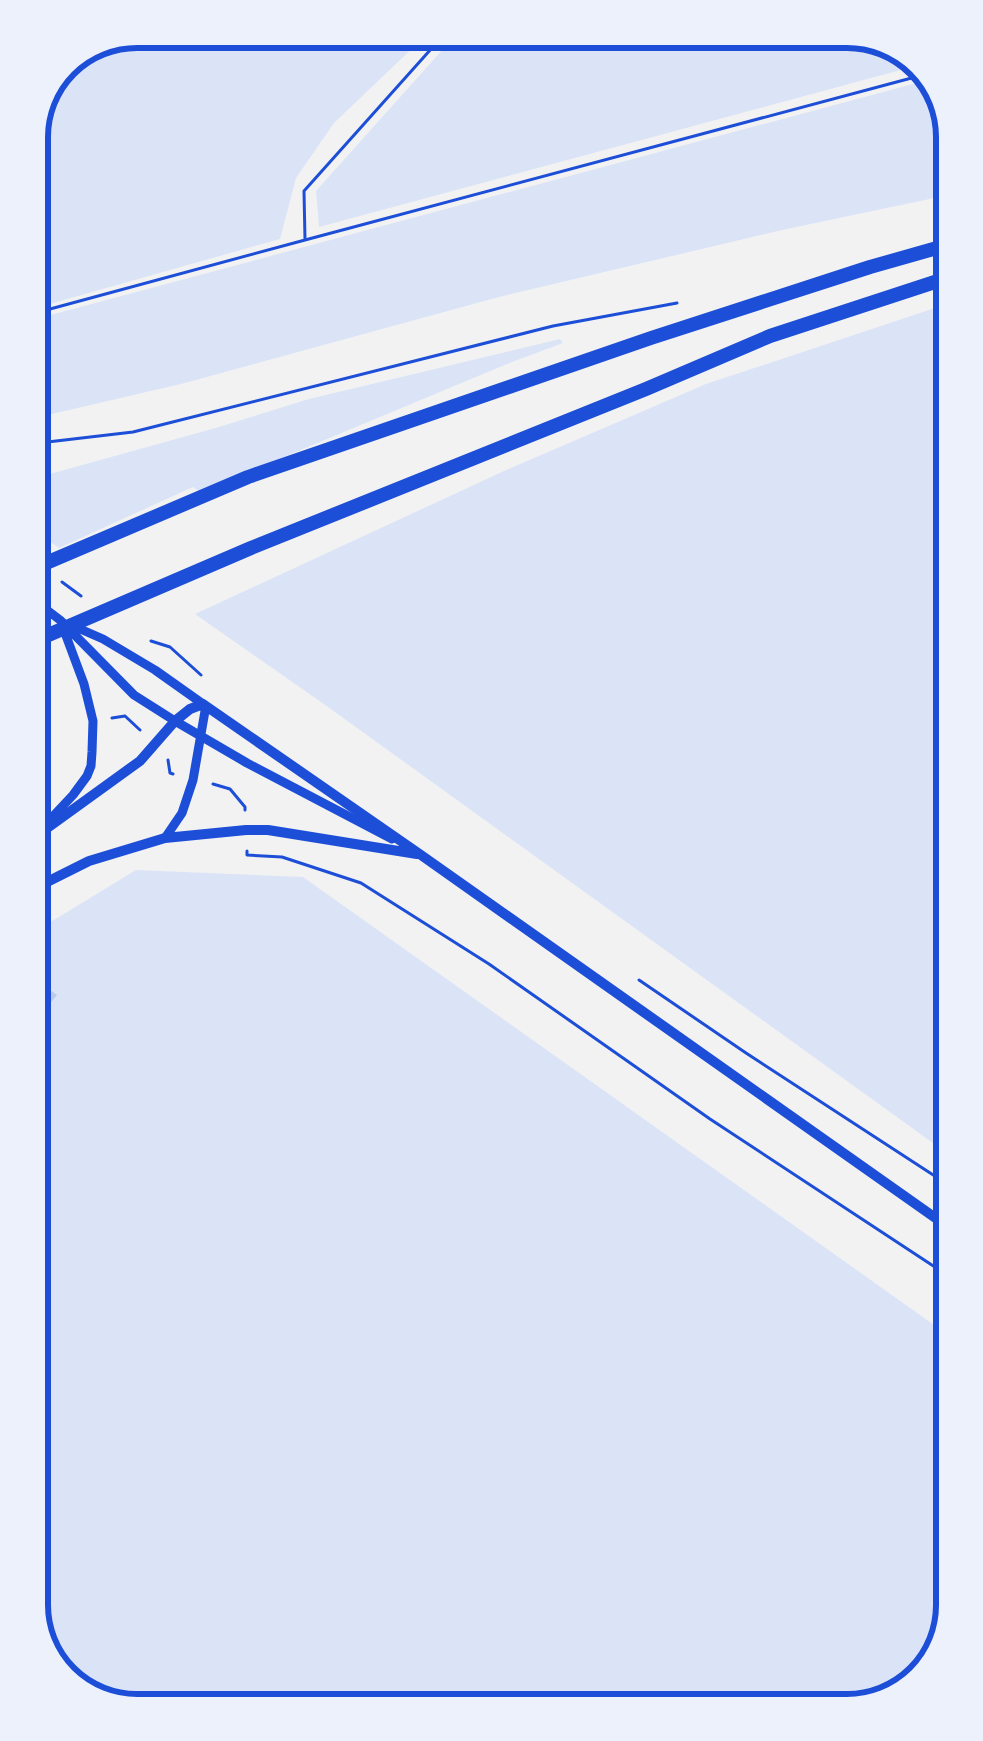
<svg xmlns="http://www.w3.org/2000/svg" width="983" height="1741" font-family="'Asap Condensed',sans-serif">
<rect width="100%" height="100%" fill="#f2f2f2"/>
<path fill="#dbe4f7" d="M136 39H422L334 123 296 178 280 239 39 307V130L49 93 68 67 99 46Z
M452 39H853L901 55 912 67 319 227 316 191Z
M924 81 934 93 944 136V196L782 230 499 297 185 383 39 417V318Z
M944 305V1151L328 707 195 614 504 471 706 384Z
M560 339 563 343 512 362 200 492 193 487 59 548 39 534V477L219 427 309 399Z
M39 739 51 773 39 785Z
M136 870 303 877 944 1332V1605L928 1659 890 1692 847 1702H130L82 1686 49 1648 39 1605V929Z"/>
<path fill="#bdc9ec" d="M39 982 57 995 39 1017Z"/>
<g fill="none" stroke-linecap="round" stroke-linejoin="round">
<path stroke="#1d4ed8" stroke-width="3" d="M305 240 919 76
M39 312 305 240 304 191 440 39
M39 443 133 432 553 326 677 303
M62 582 81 596
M151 641 170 647 201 675
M125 716 140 730
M112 718 125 716
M168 760 170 773 173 774
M213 784 230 789 245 807V810
M247 851V855L282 857 361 883 489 964 710 1119 944 1273
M639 980 746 1053 944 1182"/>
<path stroke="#1d4ed8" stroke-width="9" d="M39 604 60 620 134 695 175 721 247 763 392 839
M71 625 103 639 155 670 203 704 205 711 193 780 182 813 165 838
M43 827 73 795 87 776 91 766 92 752 93 721 84 684 62 625"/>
<path stroke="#1d4ed8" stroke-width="10" d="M39 834 140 761 175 721 190 709 203 704 421 855 944 1224
M39 886 89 861 165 838 246 830H268L417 854"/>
<path stroke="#1d4ed8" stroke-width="14" d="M39 566 248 477 651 338 870 267 944 246
M39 639 251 548 646 389 770 336 944 279"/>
</g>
<path d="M0 0H983V1741H0ZM137 48H847A89 89 0 0 1 936 137V1605A89 89 0 0 1 847 1694H137A89 89 0 0 1 48 1605V137A89 89 0 0 1 137 48Z" fill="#edf1fc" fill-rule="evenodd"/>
<path fill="none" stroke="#1d4ed8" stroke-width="6" d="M137 48H847A89 89 0 0 1 936 137V1605A89 89 0 0 1 847 1694H137A89 89 0 0 1 48 1605V137A89 89 0 0 1 137 48Z"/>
</svg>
